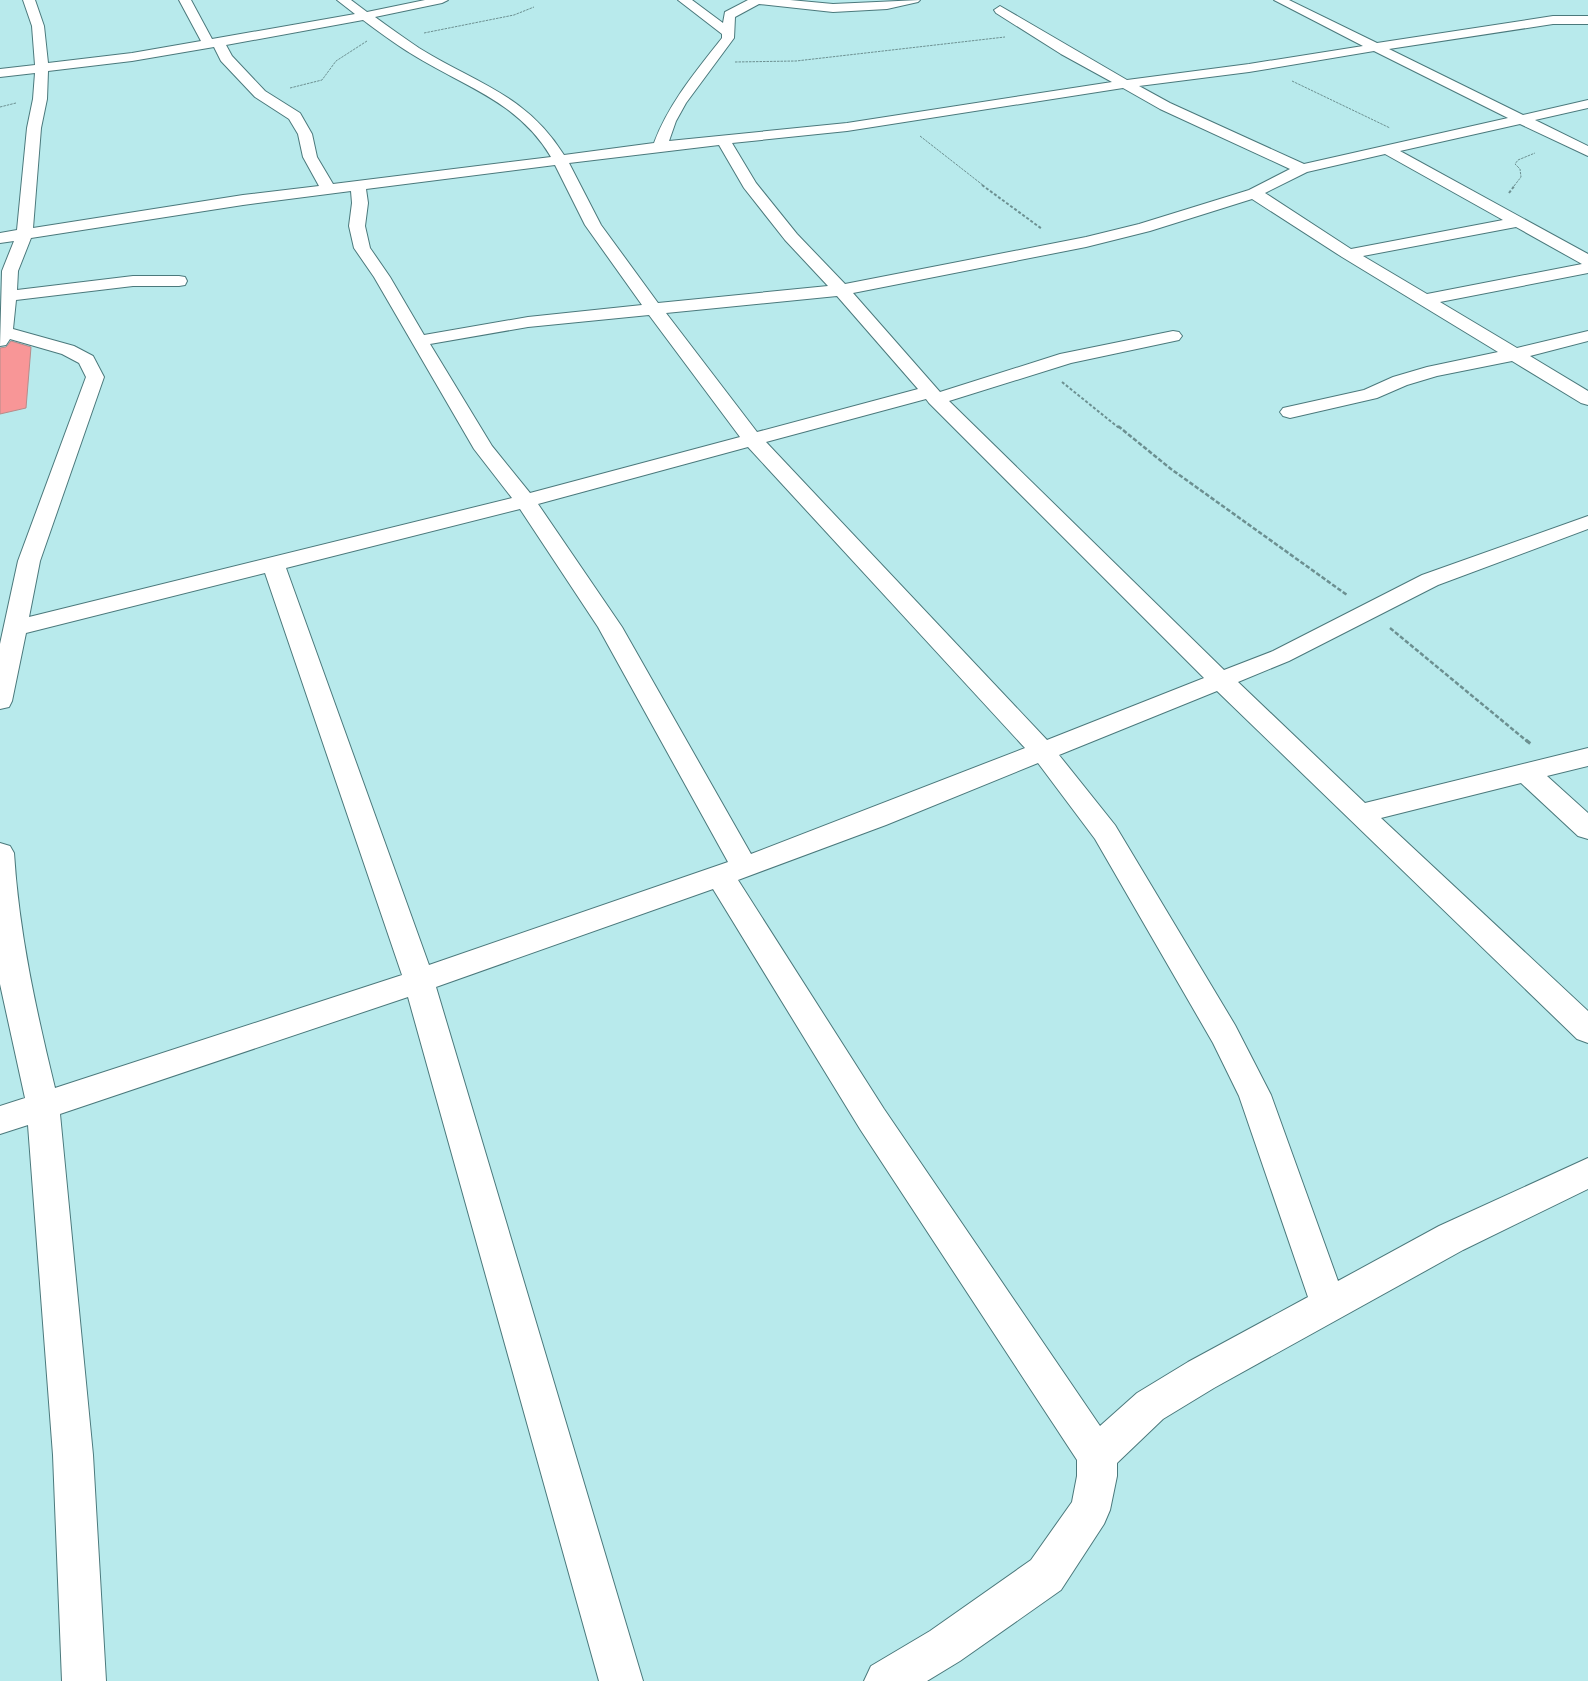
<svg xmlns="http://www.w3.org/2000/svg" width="1588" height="1681" font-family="Roboto,sans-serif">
<rect width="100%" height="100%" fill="#b8eaec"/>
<path fill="#f89697" stroke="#b68c8b" d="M11 341 31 347 26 408 0 414V348L6 347Z"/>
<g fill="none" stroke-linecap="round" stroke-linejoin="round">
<defs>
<path id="minor" d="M23 0H35L44 26 48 63 132 53 201 41 179 0H191L212 39 355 14 337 0H351L367 12 425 0H448L442 3 375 17C389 27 404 38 419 48 475 83 526 94 564 155L654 143C669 103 696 71 722 38V34L678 0H692L723 23 725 12 748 0H790L833 4 920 0 918 2 887 9 833 12 759 4 735 17 734 38 686 103 676 121 669 141 847 123 1112 82 1061 54 996 13 994 10 1000 6 1127 80 1249 64 1363 46 1274 0H1289L1377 43 1553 16H1588V24H1553L1389 49 1523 115 1588 100V108L1535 120 1588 146V156L1520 124 1400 151 1588 254V273L1440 302 1517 348 1588 331V341L1530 356 1588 391V405L1581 403 1512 361 1437 376 1407 385 1377 398 1290 418 1283 416 1280 412 1283 408 1364 390 1393 377 1427 367 1498 352 1342 257 1252 199 1150 231 1086 247 853 293 940 392 1060 354 1173 331 1179 332 1182 336 1179 340 1071 363 949 401 1224 670 1273 651 1422 575 1588 516V529L1438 585 1289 661 1238 682 1365 803 1588 748V766L1547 776 1588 813V839L1578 836 1521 783 1381 818 1588 1011V1043L1577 1039 1217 691 1059 755 1115 825 1235 1025 1271 1095 1338 1281 1439 1226 1588 1158V1189L1463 1250 1214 1388 1163 1419 1117 1463V1476L1110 1510 1104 1524 1061 1590 960 1661 927 1681H864L871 1666 930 1631 1031 1560 1072 1502 1077 1476V1460L860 1129 713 889 436 987 643 1681H599L408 997 60 1114 93 1455 106 1681H62L53 1455 28 1125 0 1134V1106L25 1098 0 984V843L10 846 14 853C19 933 36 1010 55 1088L402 975 265 573 26 633 12 701 9 707 0 709V644L18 561 86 377 79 363 62 354 10 339 6 345 0 346 2 271 14 241 0 243V233L17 230 27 128 33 99 35 73 0 77V69L35 65 32 26ZM363 20C378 31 394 43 410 53 462 86 517 100 551 157L333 184 317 157 312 134 300 113 265 91 232 56 226 45ZM214 47 221 61 255 97 289 119 298 134 303 157 319 186 243 195 33 228 41 128 47 99 48 71 132 61ZM1374 51 1508 118 1304 164 1170 103 1139 86 1249 72ZM1123 88 1160 109 1290 169 1249 190 1139 224 1086 237 845 284 797 234 756 183 732 143 847 131ZM719 145 744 188 785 240 828 286 658 303 601 225 569 163ZM1385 154 1503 220 1351 249 1265 193 1307 172ZM555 165 585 225 642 305 528 317 424 335 390 277 370 248 365 226 368 203 366 189ZM351 191 352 203 349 226 354 248 374 277 474 449 512 498 29 617 40 561 104 377 93 356 74 346 13 329 16 300 133 286H179L185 285 187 281 185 277 179 276H133L17 290 18 271 31 238 243 205ZM1516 227 1582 264 1427 294 1363 256ZM837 296 918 389 757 432 666 313ZM649 315 740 437 530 493 492 446 430 344 528 327ZM926 399 929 403 1204 678 1047 740 766 442ZM748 447 1025 748 751 854 622 627 538 504ZM520 509 598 627 728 862 429 965 286 568ZM1038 763 1095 839 1213 1043 1239 1096 1308 1297 1188 1362 1137 1393 1100 1426 884 1109 738 880 886 825Z"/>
</defs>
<use href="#minor" stroke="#4b797c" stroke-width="2"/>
<path stroke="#6c9091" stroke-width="1" stroke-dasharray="2.5 1" stroke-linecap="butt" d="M424 33 514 15 534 7
M735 62 796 61 1005 37
M1292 81 1390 128
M290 88 322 80 336 61 367 41
M0 107 16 103
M920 136 984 186
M1514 186 1521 177 1520 169 1515 164 1518 160 1535 153"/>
<path stroke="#6c9091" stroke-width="2" stroke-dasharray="3 2" stroke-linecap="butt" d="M982 185 1042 229
M1509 193 1515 185
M1062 382 1119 428"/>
<path stroke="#6c9091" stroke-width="2.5" stroke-dasharray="4.5 2" stroke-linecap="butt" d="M1118 426 1171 469 1347 595
M1390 628 1528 742"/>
<path stroke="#6c9091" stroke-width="3" stroke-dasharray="5.5 2.5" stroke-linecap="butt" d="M1526 740 1532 745"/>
<use href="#minor" fill="#fff" fill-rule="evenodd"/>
</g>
</svg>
